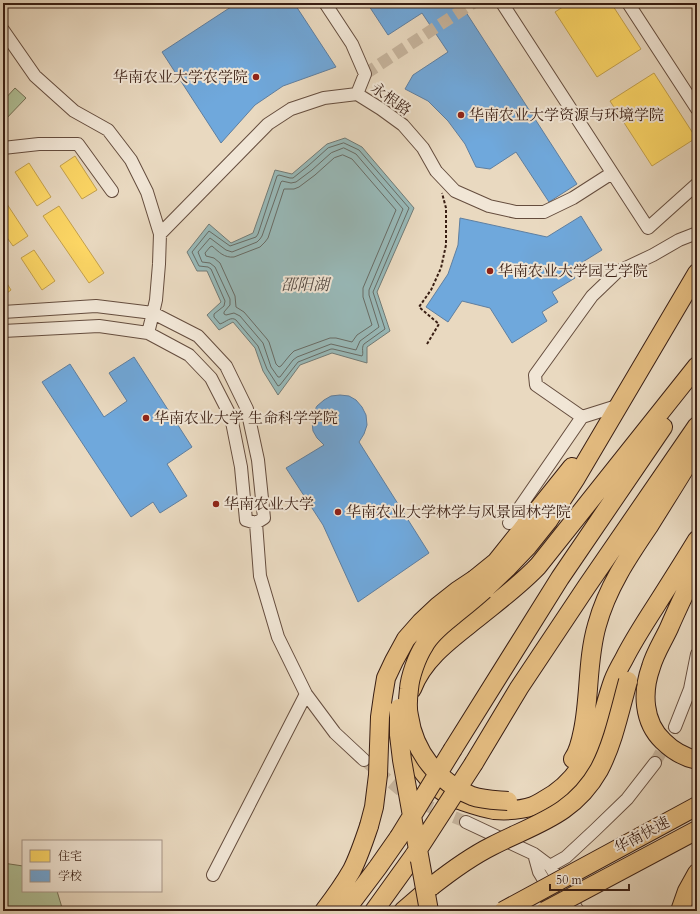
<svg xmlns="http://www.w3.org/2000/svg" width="700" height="914" font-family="Cardo,'Noto Serif SC',serif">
<rect width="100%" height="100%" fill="#e9d9c0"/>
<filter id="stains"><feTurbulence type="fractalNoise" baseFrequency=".005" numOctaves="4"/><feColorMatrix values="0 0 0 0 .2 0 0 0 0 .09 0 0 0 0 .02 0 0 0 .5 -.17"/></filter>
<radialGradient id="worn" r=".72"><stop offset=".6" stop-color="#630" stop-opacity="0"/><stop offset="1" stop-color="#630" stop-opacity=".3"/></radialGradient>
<path fill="#b0c097" stroke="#746f55" d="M15 88 26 98 3 122V101Z
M3 863 23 866V891H57L63 911H3Z"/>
<path fill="#98b9b8" stroke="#727b76" d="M345 138 362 147 414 208 377 292 390 331 367 347V363L332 353 300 365 278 395 263 371 255 348 233 322 219 330 207 315 221 302 207 271H197L187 252 209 224 231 243 253 233 275 170 292 174 327 144Z"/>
<path fill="#ffd966" stroke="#c4a14d" d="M569 3H611L641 49 597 77 555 12Z
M654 73 696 138 652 166 610 101Z
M75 156 97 190 82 199 60 166Z
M29 163 51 197 37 206 15 172Z
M3 198 28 236 13 246 3 232Z
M59 206 104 273 89 283 43 216Z
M34 250 55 281 42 290 21 258Z
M3 277 11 290 3 296Z"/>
<path fill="#6fa8dc" stroke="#5f7fa0" d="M237 3H294L336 67 283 86 255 105 221 143 162 52Z
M367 3H460L577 184 549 202 516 152 490 169 476 167 465 144 448 121 428 101 405 89 413 75 448 52 422 13 388 35Z
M581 216 602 250 570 270 575 278 552 292 558 302 542 312 547 321 512 343 490 308 462 301 448 322 426 307 448 274 458 245 460 218 547 237Z
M134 357 192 447 167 464 187 496 160 513 153 502 131 517 42 382 70 364 104 417 127 401 109 373Z
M340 395 349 396 356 400 362 407 366 415 367 425 364 434 359 442 429 553 358 602 323 525 286 468 324 445 317 438 313 431 312 422 313 413 317 406 324 400 331 396Z"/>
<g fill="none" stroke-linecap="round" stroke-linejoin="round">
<path stroke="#686c66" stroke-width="1" d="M344 143 359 150 409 208 373 292 385 329 364 344C361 348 364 353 362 356L333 349H331L298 362 280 385 278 386 267 369 258 346 236 320C231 316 226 322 220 324L214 317V314L224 306 225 301 211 269 208 267 199 266 192 252 209 231 230 246 256 237 258 234 277 176 279 175 290 178H293L308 166 328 148Z
M344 148 356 154 403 209 369 290V295L379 327 360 341 356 350 331 344 297 357 293 360 280 377H278L271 367 263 343 240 316 234 313 226 315 224 314V312L230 305V299L215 267 210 263 202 262 198 252 210 238 226 250 232 252 257 242 260 239 262 236 281 182 282 181 291 183 296 182 312 170 331 153Z
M343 155 352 159 396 210 363 288V297L372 325 357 335 352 342 336 338H330L294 351 290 355 281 366 279 367 276 364 269 342 267 339 244 312 236 307 235 296 220 263 214 258 206 256 205 253 210 247 212 246C219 252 224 258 234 257L260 247 265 242 268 238 284 189H294L299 187 315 175 334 158Z"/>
<path stroke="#c6b49d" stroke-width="12" stroke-dasharray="12 6" stroke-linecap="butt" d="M365 74 473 3
M364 760 411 799 466 822
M655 763 675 727"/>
<defs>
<path id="minor" d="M325 3 352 44 365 74 357 94
M502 3 648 228 697 184
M628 3 697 109
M3 30 35 76 74 111 108 130 131 160 147 192 160 234 159 264 156 300 153 313 148 333
M3 148 39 144H78L112 191
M160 234 268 124 291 109 324 98 357 94 381 109 403 125 423 148 436 171 455 191 489 206 516 212H544L573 198 612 173
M3 312 96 306 153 313 198 336 226 366 247 409 258 460 264 518 256 523
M3 331 99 326 148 333 189 355 211 378 231 417 241 467 246 520 256 523
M582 417 536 385 535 375 592 296 617 272 653 255 679 240 697 233
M256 523 260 576 278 637 306 694 335 733 364 760
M509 523 582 417 620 405
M675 727 690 689 697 654
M466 822 534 854 550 866 578 911
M534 854 539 872 562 910
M550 866 566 857 595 830 627 799 655 763
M213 875 306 694"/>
<path id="highway" d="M697 567C688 587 678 607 669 628 663 641 655 653 651 667 642 692 643 722 663 741 673 751 683 757 697 760
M475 579 496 562 572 467
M484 590 507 568 528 546 548 521 576 478 697 273
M412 689C423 659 451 639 475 620 497 602 519 586 538 566L697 366
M406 731C409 760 432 790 459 800 471 804 482 808 494 810 507 811 521 810 533 806 537 804 541 802 544 800 565 789 580 771 590 750 601 728 605 703 613 681 616 673 620 666 624 659 633 641 644 624 655 607 669 585 683 563 697 540
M453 749 560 578 663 427
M573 759C579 751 581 740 583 730 590 696 587 659 597 625 607 588 628 557 649 526 665 500 682 474 697 448
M474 763 519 688 587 586 697 426
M324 911C334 898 344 884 352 870 359 856 364 841 369 826
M345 911 378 867 399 837
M374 911 415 854
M403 911 432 886
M680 911 687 891 697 873"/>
</defs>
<use href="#minor" stroke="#654d3e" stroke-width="14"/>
<use href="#highway" stroke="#391e13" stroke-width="20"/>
<path stroke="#391e13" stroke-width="2" stroke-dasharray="3 2" stroke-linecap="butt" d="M427 344 439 324 419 307 431 290 441 268 446 245V208L442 193"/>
<use href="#minor" stroke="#f1e6d6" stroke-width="12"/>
<use href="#highway" stroke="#e4bc80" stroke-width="18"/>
<defs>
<path id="highway-bridge" d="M484 590C474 599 464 607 453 616 443 624 430 634 424 646 417 657 410 676 409 689 408 697 407 708 409 716 414 752 438 782 472 796 483 800 496 800 508 801
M399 708V735L402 760 429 911
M369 826 374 807 378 775 380 717 383 696 386 678 394 661 406 639 421 622 438 606 457 591 475 579
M399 837 453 749
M415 854 474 763
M432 886C451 871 470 857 492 846 534 824 573 816 599 770 613 744 620 710 628 681
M503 911 697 806
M545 911 697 830"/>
</defs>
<use href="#highway-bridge" stroke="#391e13" stroke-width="20" stroke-linecap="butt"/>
<use href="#highway-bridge" stroke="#e4bc80" stroke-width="18"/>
</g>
<g fill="#8f2418" stroke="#f1e6d6" stroke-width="1.5">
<circle cx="256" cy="77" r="4"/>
<circle cx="461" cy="115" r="4"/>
<circle cx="490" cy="271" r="4"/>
<circle cx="146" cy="418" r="4"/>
<circle cx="216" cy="504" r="4"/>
<circle cx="338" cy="512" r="4"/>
</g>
<g text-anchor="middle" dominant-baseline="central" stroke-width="4" stroke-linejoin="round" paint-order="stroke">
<g font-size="15" fill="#391e13" stroke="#f1e6d6" text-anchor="start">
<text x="248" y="77" text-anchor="end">华南农业大学农学院</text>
<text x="469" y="115">华南农业大学资源与环境学院</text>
<text x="498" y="271">华南农业大学园艺学院</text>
<text x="154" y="418">华南农业大学 生命科学学院</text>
<text x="224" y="504">华南农业大学</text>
<text x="346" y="512">华南农业大学林学与风景园林学院</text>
</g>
<g font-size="15" fill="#391e13" stroke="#f1e6d6">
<text transform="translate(391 99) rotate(35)">永根路</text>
<text transform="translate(642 835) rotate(-28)">华南快速</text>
</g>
<g font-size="16" font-style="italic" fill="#564c45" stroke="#f1e6d6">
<text x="305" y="285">邵阳湖</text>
</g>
</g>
<rect width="700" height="914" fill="none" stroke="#e9d9c0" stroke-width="16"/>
<rect x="4" y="4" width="692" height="906" fill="none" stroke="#391e13" stroke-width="2"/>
<rect x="8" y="8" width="684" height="898" fill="none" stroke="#391e13"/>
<rect x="22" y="840" width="140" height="52" fill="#f1e6d6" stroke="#a79688"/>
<rect x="30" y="850" width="20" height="12" fill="#ffd966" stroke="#a79688"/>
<text x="58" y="860" font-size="12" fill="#391e13">住宅</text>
<rect x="30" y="870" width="20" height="12" fill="#6fa8dc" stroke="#a79688"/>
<text x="58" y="880" font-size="12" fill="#391e13">学校</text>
<path d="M550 884v6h79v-6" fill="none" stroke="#391e13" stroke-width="2"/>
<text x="556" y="884" font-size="12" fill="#391e13" stroke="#f1e6d6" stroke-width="3" paint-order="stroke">50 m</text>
<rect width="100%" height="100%" filter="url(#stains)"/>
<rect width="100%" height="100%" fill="url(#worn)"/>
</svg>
